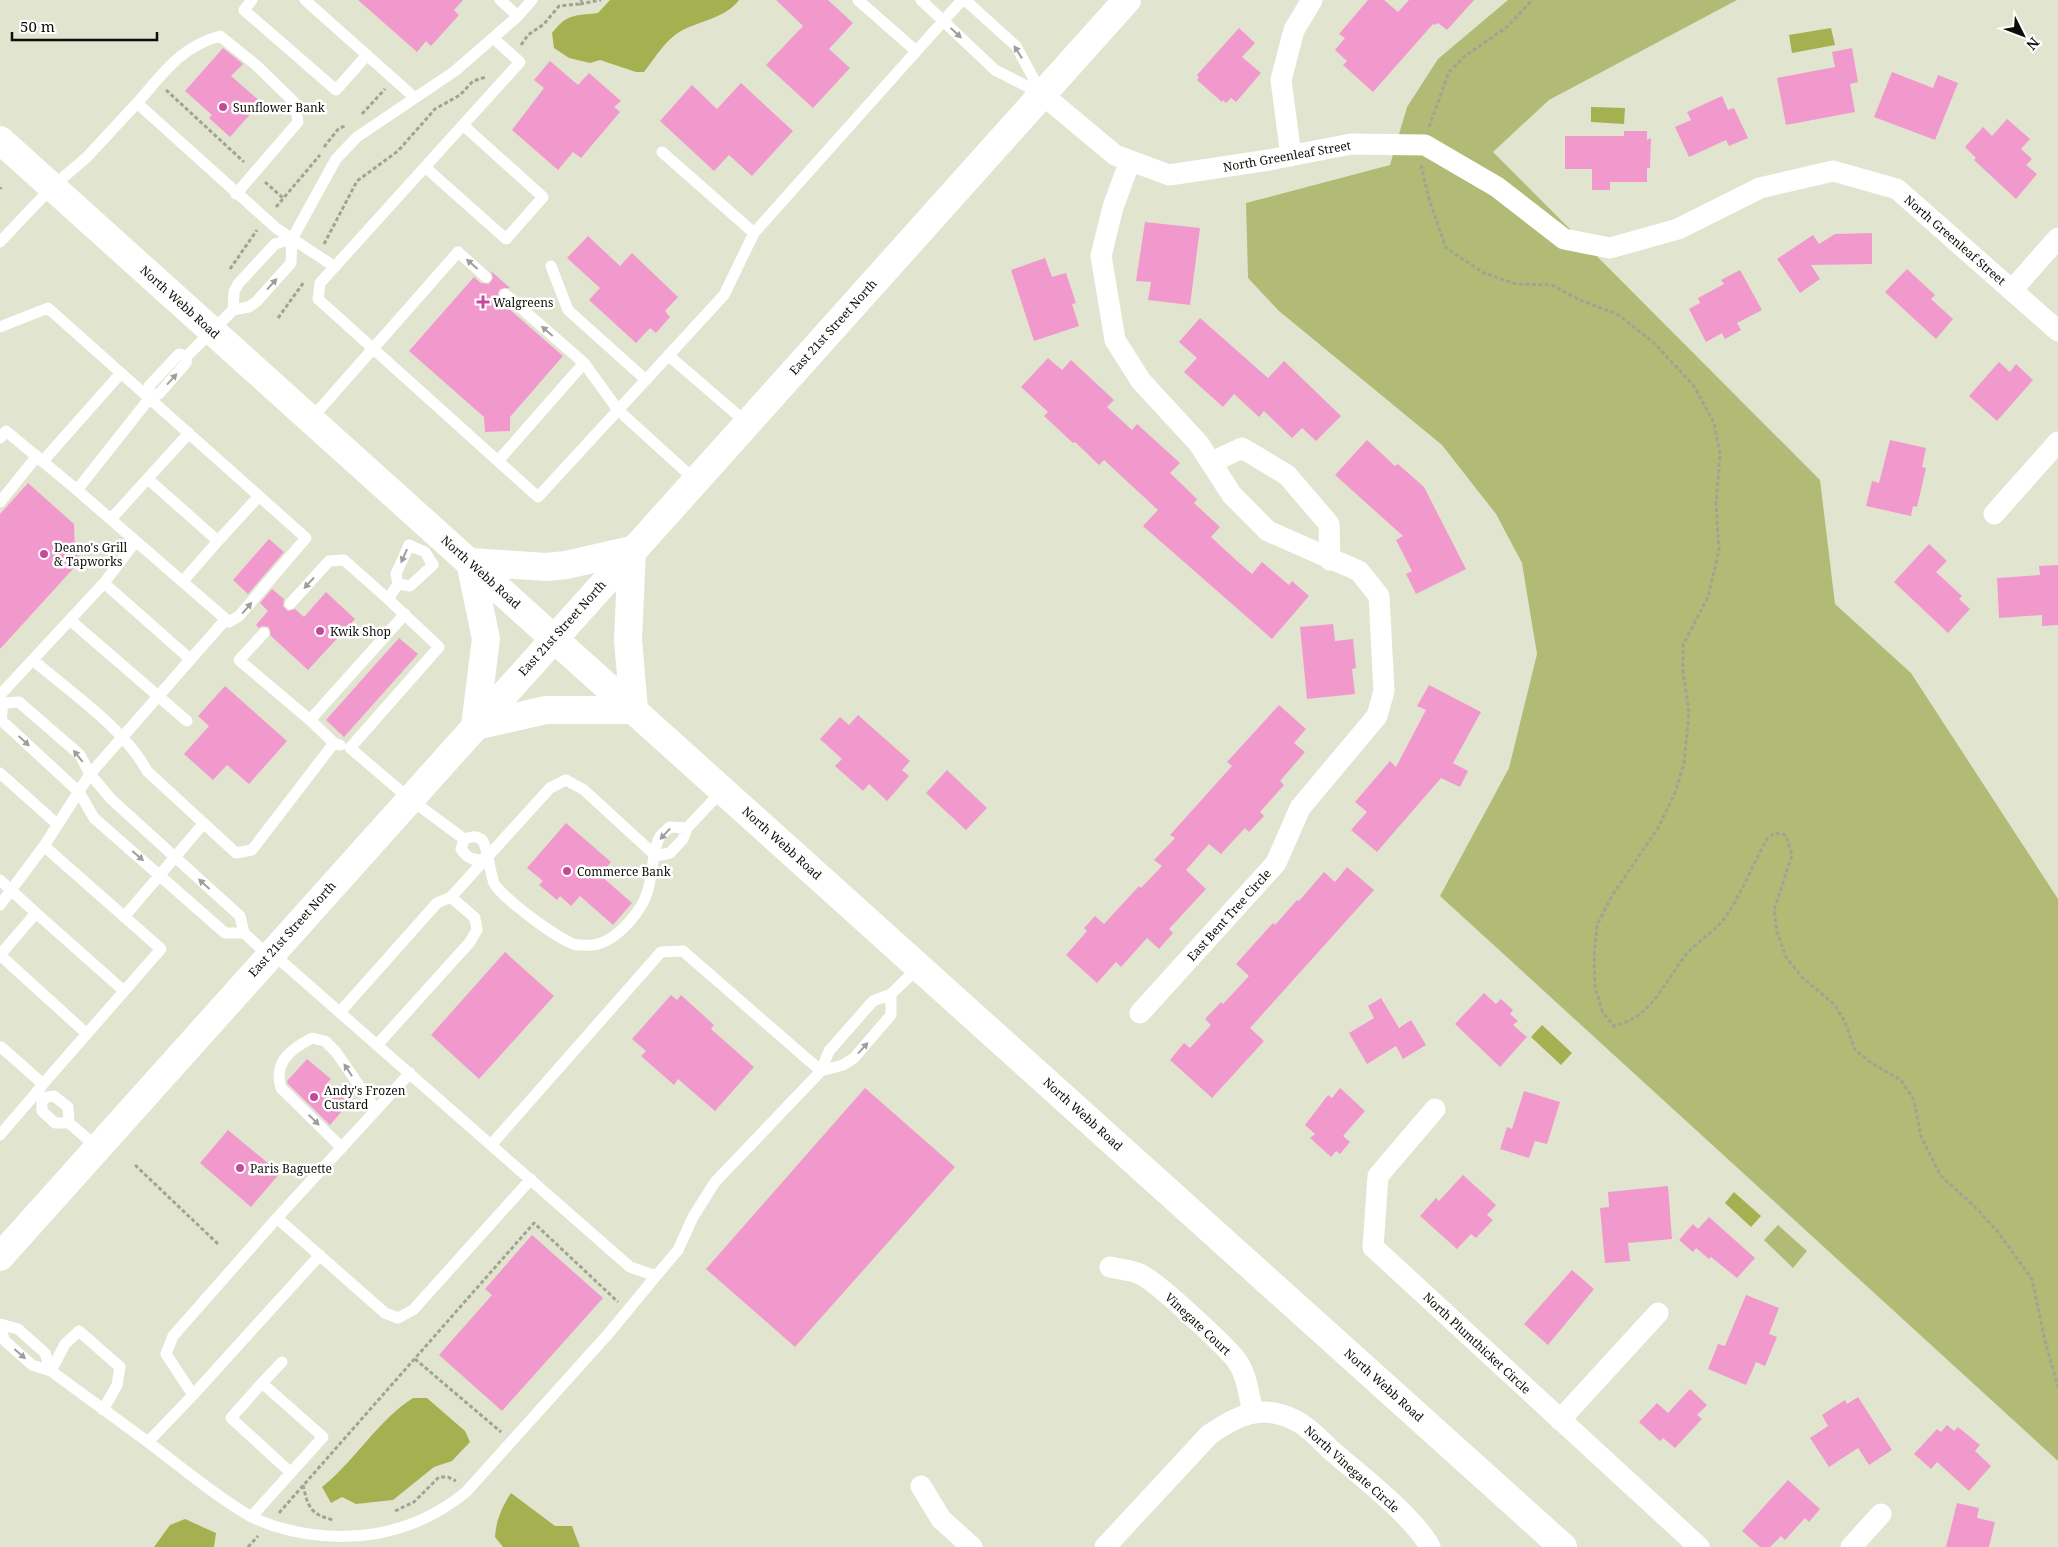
<svg xmlns="http://www.w3.org/2000/svg" width="2058" height="1547" font-family="'Noto Serif',serif">
<rect width="100%" height="100%" fill="#e1e5d0"/>
<path fill="#b1bb75" d="M1508 0H1737L1549 100 1493 152 1820 480 1835 604 1911 673 2058 899V1461L1440 896 1509 768 1537 654 1522 563 1496 514 1442 445 1279 311 1248 278 1246 203 1390 165 1407 107 1438 59Z
M1778 1225 1807 1251 1793 1268 1764 1240Z"/>
<path fill="#a5b150" d="M610 0H739C726 18 699 21 681 31 665 40 655 58 644 72H636L600 60 590 63 569 58 554 48 552 33C568 13 574 16 598 13Z
M1831 28 1835 45 1792 53 1789 35Z
M1591 107 1625 108 1624 124 1591 122Z
M1542 1025 1572 1053 1561 1065 1531 1037Z
M1734 1192 1761 1216 1751 1227 1725 1203Z
M413 1398H427L465 1431 470 1442 452 1461 434 1467 393 1500 356 1504 342 1497 331 1503 322 1487C355 1461 377 1421 413 1398Z
M511 1493 555 1526H572L580 1547H503L495 1537C496 1520 502 1507 511 1493Z
M185 1519 216 1533 214 1547H154L170 1525Z"/>
<path fill="#f199cd" d="M358 0H463L454 10 459 15 431 46 426 41 417 52Z
M776 0H828L853 23 829 49 850 68 813 108 766 65 803 26Z
M1368 0H1384L1398 12 1409 0H1474L1447 30 1438 23 1435 25 1433 24 1373 92 1343 65 1347 61 1335 50 1345 38 1339 34Z
M1239 28 1255 43 1242 57 1261 73 1236 102 1231 98 1226 103 1223 100 1222 102 1197 80 1199 78 1197 75Z
M223 48 243 64 231 76 261 102 230 137 209 118 212 115 185 91Z
M1852 48 1858 82 1850 84 1855 112 1786 125 1777 78 1835 67 1832 52Z
M550 61 578 85 589 73 621 101 614 107 620 112 581 158 573 152 558 170 512 130 544 88 534 80Z
M1892 72 1933 88 1938 75 1958 83 1935 140 1874 117Z
M741 83 793 131 752 176 729 155 714 171 660 121 692 85 717 109Z
M1722 96 1728 110 1734 108 1748 138 1729 146 1726 140 1689 157 1675 127 1691 120 1687 112Z
M2007 119 2030 139 2021 149 2032 159 2026 165 2037 174 2016 199 1974 160 1976 158 1965 147 1983 127 1992 136Z
M1624 131H1647V140L1651 138 1650 168H1647V182H1610V190H1592V169H1565V136H1624Z
M1145 222 1200 228 1190 305 1148 300 1151 282 1136 281Z
M1872 233V264L1811 265 1820 279 1800 293 1777 259 1813 235 1819 244 1835 234Z
M588 236 620 266 632 253 678 297 665 311 670 317 656 333 650 328 636 343 589 300 600 288 567 258Z
M1045 258 1052 277 1066 273 1076 303 1072 304 1079 326 1034 341 1011 270Z
M1907 269 1935 295 1931 299 1953 319 1936 339 1885 292Z
M1740 270 1762 310 1737 323 1741 330 1725 339 1722 333 1706 342 1689 309 1700 303 1698 298 1724 284 1721 280Z
M491 271 510 288 500 289 498 293 499 300 563 356 510 417V431L485 432 484 417 409 351 474 277 481 283 489 284 493 278Z
M1200 318 1268 378 1284 361 1341 416 1316 441 1302 428 1292 438 1264 411 1259 417 1234 394 1223 407 1184 372 1197 358 1179 342Z
M1048 358 1062 370 1071 360 1114 400 1107 407 1132 430 1137 424 1180 463 1170 473 1197 499 1194 503 1220 527 1211 537 1237 561 1252 574 1262 562 1289 585 1292 581 1309 596 1272 639 1143 526 1158 510 1104 460 1099 465 1075 442 1073 443 1044 416 1048 412 1021 387Z
M1999 362 2010 372 2016 364 2033 380 1997 421 1969 396Z
M1367 440 1395 466 1398 464 1424 487 1466 569 1416 594 1406 574 1412 571 1396 540 1403 536 1335 475Z
M1890 440 1926 448 1922 467 1926 468 1917 507 1913 506 1911 516 1866 506 1872 481 1879 483Z
M28 483 74 524 75 553 82 559 0 649V514Z
M269 539 284 552 248 594 233 580Z
M1929 544 1947 561 1936 572 1962 596 1959 599 1970 609 1948 633 1894 582Z
M2058 565V625L2042 626V615L1999 618 1997 578 2040 575 2039 566Z
M272 589 284 599 283 606 288 611 295 609 304 617 326 592 355 619 308 670 271 636 269 627 262 626 259 628 256 625 268 611 260 603Z
M1333 624 1335 641 1353 639 1356 668 1352 669 1355 694 1307 699 1300 627Z
M399 638 418 654 344 737 326 720Z
M1429 685 1481 712 1453 763 1468 771 1460 787 1441 778 1377 852 1351 830 1367 812 1355 802 1390 761 1396 767 1426 710 1417 706Z
M225 686 287 741 249 784 227 765 213 780 184 754 209 726 198 716Z
M1279 705 1306 729 1294 743 1305 752 1280 781 1284 785 1260 812 1264 816 1249 832 1245 828 1221 854 1209 844 1186 870 1206 889 1169 929 1173 933 1159 949 1147 938 1121 967 1116 962 1097 983 1066 955 1087 931 1084 928 1095 916 1104 924 1139 886 1141 888 1162 866 1154 860 1175 838 1170 835 1232 766 1227 762Z
M858 715 910 761 902 770 909 776 887 801 869 784 863 791 835 766 842 759 820 739 840 717 849 725Z
M947 770 987 808 966 830 926 793Z
M566 823 611 862 600 875 632 903 613 925 580 896 571 906 560 896 557 900 539 885 543 881 527 868Z
M1347 867 1374 890 1250 1028 1264 1041 1212 1098 1170 1060 1184 1043 1190 1048 1211 1025 1205 1019 1221 1002 1223 1004 1249 976 1236 964 1273 923 1275 925 1297 900 1299 901 1324 872 1335 882Z
M505 952 554 996 479 1079 431 1035Z
M1484 993 1496 1004 1501 999 1513 1010 1510 1014 1518 1021 1513 1025 1527 1037 1500 1067 1455 1024Z
M671 995 677 1000 681 995 714 1025 711 1029 754 1067 715 1111 678 1079 674 1085 641 1056 646 1051 632 1039Z
M1381 998 1399 1028 1411 1020 1426 1045 1403 1059 1396 1046 1367 1064 1349 1033 1374 1018 1368 1006Z
M307 1059 331 1079 327 1083 349 1103 330 1125 288 1084 287 1081Z
M865 1088 955 1167 795 1347 706 1269Z
M1340 1088 1365 1111 1343 1136 1350 1142 1340 1154 1336 1151 1331 1157 1310 1138 1315 1134 1305 1125 1328 1095 1332 1098Z
M1524 1091 1560 1102 1547 1144 1535 1141 1529 1158 1500 1149 1507 1127 1512 1129Z
M228 1130 280 1173 251 1207 200 1163Z
M1463 1175 1496 1205 1487 1215 1493 1220 1476 1238 1471 1234 1457 1249 1420 1216 1436 1198 1439 1201Z
M1668 1186 1672 1239 1628 1243 1630 1261 1605 1263 1600 1208 1609 1207 1608 1192Z
M1709 1217 1755 1258 1737 1278 1711 1257 1709 1259 1696 1248 1693 1252 1679 1240 1693 1224 1698 1229Z
M532 1235 603 1298 502 1411 439 1355 492 1295 485 1289Z
M1572 1270 1594 1289 1548 1345 1524 1324Z
M1746 1295 1779 1308 1769 1334 1777 1337 1765 1366 1756 1362 1746 1385 1708 1369 1718 1344 1725 1346Z
M1690 1389 1707 1405 1697 1415 1702 1419 1675 1448 1663 1438 1660 1441 1639 1422 1657 1403 1668 1413Z
M1858 1397 1892 1450 1869 1465 1858 1448 1829 1467 1810 1438 1828 1426 1822 1415 1845 1400 1847 1404Z
M1947 1425 1954 1431 1958 1427 1980 1445 1975 1451 1991 1466 1969 1491 1937 1462 1931 1469 1914 1454 1937 1429 1941 1432Z
M1788 1480 1820 1509 1809 1522 1805 1518 1785 1540 1781 1536 1770 1547H1760L1742 1531Z
M1957 1503 1979 1508 1977 1518 1995 1522 1989 1547H1946Z"/>
<g fill="none" stroke-linecap="round" stroke-linejoin="round">
<path stroke="#a1a493" stroke-width="3" stroke-dasharray="4 2.5" stroke-linecap="butt" d="M580 4 601 0
M521 45 528 35 544 24 559 6 579 4 582 0
M166 90 244 162
M362 114 385 89
M1429 127 1449 72 1465 56 1507 27 1532 0
M324 147 339 128 346 126
M1421 165 1429 199 1446 248 1484 273 1516 284 1552 285 1580 300 1617 314 1653 342 1694 386 1714 423 1720 454 1716 504 1719 550 1708 597 1683 645V672L1689 712 1684 763 1675 793 1658 828 1613 894 1597 925 1594 957 1595 987 1603 1013 1614 1026C1651 1018 1664 983 1685 956 1696 942 1713 933 1724 919 1742 894 1752 865 1767 839L1774 833 1786 835 1792 855 1774 910 1777 932 1786 957 1802 977 1835 1005 1845 1022 1855 1050 1870 1062 1901 1080 1914 1100 1921 1137 1941 1176 1973 1205 1998 1232 2032 1279 2045 1341 2058 1387
M265 182 283 198
M0 189 1 187
M276 207 320 155
M324 244 357 181 398 151 435 109 460 95 473 81 486 77
M230 269 257 230
M278 318 304 282
M135 1165 218 1244
M415 1359 501 1432
M303 1485C308 1507 310 1514 333 1520
M395 1511 414 1502 439 1477H448L456 1481
M279 1513 534 1223 618 1302
M248 1547 258 1536"/>
<path stroke="#fff" stroke-width="11" d="M252 0 244 10 336 90 367 55
M305 0 415 98
M500 0 518 16
M858 0 916 51
M921 0 995 70 1042 94
M965 0 1016 46 1042 94
M493 38 520 62 320 283 318 299 538 497 724 295 754 233 962 0
M137 103C163 74 180 47 220 36L256 65 295 103 298 122 236 194
M662 152 754 233
M425 167 506 239 543 197 463 125
M0 242 52 187 87 157 137 103 276 228 335 267
M551 266 568 310 646 380
M505 294 584 363 618 410 695 480
M233 310 234 292 238 284 275 244 292 239
M0 327 48 308C134 385 220 461 306 538L239 616 229 622 77 490 149 399V386L179 354 187 356
M668 355 747 423
M150 395 159 394 186 363 187 356 233 310 249 307 256 302 291 263 292 239 336 159 357 137 455 71 518 16 532 0
M311 419 458 252 486 277
M0 438 6 431 77 490
M43 461 121 373
M498 461 584 363
M148 479 218 541 259 496
M0 502 37 456
M111 519 189 433
M183 581 218 541
M104 583 190 659
M398 584 410 586 433 565 425 552 409 545 396 574 398 584 388 599 439 647 350 748 410 799 464 839
M290 604 329 561 344 560 388 599
M70 620 187 721
M264 633 239 660 310 720
M33 660C70 692 125 729 147 771L236 853 252 850 334 743
M0 695 104 583 136 541
M0 700 3 703 19 702 80 755 90 774 111 799 240 916 244 933 269 956
M3 703 1 720 79 792 94 818 225 933H244
M340 745 334 743 310 720 405 614
M0 773 57 824
M464 839C470 837 476 835 482 840 487 845 490 873 494 883 500 896 565 946 579 945 585 945 592 946 598 944 618 939 643 910 648 890 652 875 653 851 659 838 661 834 667 830 670 827L687 828
M464 839 461 849C468 859 474 861 486 859
M44 846 90 774 226 619
M656 856 670 853 683 839 687 828 723 790
M0 880 36 913 0 955 87 1034
M0 905 44 846 161 949 43 1084 36 1093 42 1098
M36 913 124 991
M124 917 204 823
M272 953 630 1267 656 1276 678 1250 693 1217 715 1182 821 1071 829 1051 873 1001 891 994 919 967
M340 1012 437 903 451 897 550 788 566 780 584 790 656 856
M377 1045 470 942 477 930 475 918 451 897
M1 1047 43 1084
M821 1071 843 1065 854 1058 891 1015V994
M54 1096 68 1107 69 1123H55L42 1111V1098Z
M69 1123 98 1148
M0 1135 36 1093
M491 1145 661 952 683 951 821 1071
M342 1148 281 1088C273 1062 291 1049 312 1038L325 1041 336 1052 376 1110
M277 1218 410 1073
M0 1324 18 1329 45 1353 51 1371
M1 1325 4 1340 32 1365 51 1371 148 1442 193 1395 166 1354 173 1336 277 1218 385 1313 398 1318 413 1310 531 1179
M51 1371 65 1344 79 1331 120 1367 117 1385 103 1410
M262 1383 282 1362
M193 1395 320 1255
M148 1442C181 1467 214 1495 250 1516 257 1520 266 1523 274 1526 342 1547 411 1537 466 1492L609 1333 656 1276
M251 1517 323 1437 262 1383 231 1418 290 1472"/>
<path stroke="#fff" stroke-width="21" d="M1042 94 1115 155 1169 175 1269 160 1351 144 1425 145 1497 187 1564 239 1610 248 1678 229 1760 188 1833 171 1897 189 2058 331
M1291 156 1281 80 1294 30 1312 0
M1130 161 1113 207 1101 256 1115 340 1141 381 1199 444 1232 495 1268 531 1359 571 1379 596 1384 691 1377 716 1300 808 1276 863 1140 1013
M2012 290 2058 238
M1212 462 1242 448 1287 475 1329 524 1330 560
M1994 514 2058 442
M1435 1109 1378 1176 1373 1247 1699 1547
M1110 1267C1119 1269 1131 1270 1140 1274 1156 1281 1226 1346 1237 1361 1247 1375 1249 1396 1253 1413
M1560 1420 1658 1313
M921 1486 941 1519 972 1547
M1105 1547 1209 1435C1225 1424 1244 1412 1264 1412 1276 1412 1291 1417 1300 1423 1312 1430 1322 1442 1332 1451 1358 1473 1415 1518 1430 1547
M1851 1547 1881 1514"/>
<path stroke="#fff" stroke-width="28" d="M0 140 1563 1547
M632 550 628 640 634 710H546L475 726 486 639 470 562 547 567 566 565Z
M0 1257 1127 0"/>
</g>
<defs><path id="oneway-solid" d="M-6-.8H1V-3.2L6.5 0L1 3.2V.8H-6Z" transform="scale(1.25)"/></defs>
<g fill="#9e9f9c">
<use href="#oneway-solid" transform="translate(956 33) rotate(43)"/>
<use href="#oneway-solid" transform="translate(1018 52) rotate(-122)"/>
<use href="#oneway-solid" transform="translate(472 264) rotate(-139)"/>
<use href="#oneway-solid" transform="translate(272 284) rotate(-48)"/>
<use href="#oneway-solid" transform="translate(547 331) rotate(-139)"/>
<use href="#oneway-solid" transform="translate(172 379) rotate(-48)"/>
<use href="#oneway-solid" transform="translate(404 556) rotate(114)"/>
<use href="#oneway-solid" transform="translate(309 583) rotate(133)"/>
<use href="#oneway-solid" transform="translate(247 608) rotate(-49)"/>
<use href="#oneway-solid" transform="translate(24 741) rotate(43)"/>
<use href="#oneway-solid" transform="translate(78 756) rotate(-129)"/>
<use href="#oneway-solid" transform="translate(665 834) rotate(133)"/>
<use href="#oneway-solid" transform="translate(138 856) rotate(41)"/>
<use href="#oneway-solid" transform="translate(204 884) rotate(-138)"/>
<use href="#oneway-solid" transform="translate(863 1048) rotate(-48)"/>
<use href="#oneway-solid" transform="translate(348 1070) rotate(-123)"/>
<use href="#oneway-solid" transform="translate(314 1120) rotate(45)"/>
<use href="#oneway-solid" transform="translate(20 1354) rotate(41)"/>
</g>
<g fill="#c4499a" stroke="#fff" stroke-width="2">
<circle cx="223" cy="107" r="5"/>
<path d="M480.5 294.5h5v5h5v5h-5v5h-5v-5h-5v-5h5z"/>
<circle cx="44" cy="554" r="5"/>
<circle cx="320" cy="631" r="5"/>
<circle cx="567" cy="871" r="5"/>
<circle cx="314" cy="1097" r="5"/>
<circle cx="240" cy="1168" r="5"/>
</g>
<g text-anchor="middle" dominant-baseline="central" stroke-width="5" stroke-linejoin="round" paint-order="stroke">
<g font-size="12" fill="#0d0e08" stroke="#fff" text-anchor="start">
<text x="233" y="107">Sunflower Bank</text>
<text x="493" y="302">Walgreens</text>
<text x="54" y="547">Deano's Grill<tspan x="54" dy="14">&amp; Tapworks</tspan></text>
<text x="330" y="631">Kwik Shop</text>
<text x="577" y="871">Commerce Bank</text>
<text x="324" y="1090">Andy's Frozen<tspan x="324" dy="14">Custard</tspan></text>
<text x="250" y="1168">Paris Baguette</text>
</g>
<g font-size="12" fill="#0d0e08" stroke="#fff">
<text transform="translate(1287 156) rotate(-10)">North Greenleaf Street</text>
<text transform="translate(1955 240) rotate(41)">North Greenleaf Street</text>
<text transform="translate(180 302) rotate(42)">North Webb Road</text>
<text transform="translate(833 327) rotate(-48)">East 21st Street North</text>
<text transform="translate(481 572) rotate(42)">North Webb Road</text>
<text transform="translate(562 628) rotate(-48)">East 21st Street North</text>
<text transform="translate(782 843) rotate(42)">North Webb Road</text>
<text transform="translate(1229 915) rotate(-48)">East Bent Tree Circle</text>
<text transform="translate(292 929) rotate(-48)">East 21st Street North</text>
<text transform="translate(1083 1114) rotate(42)">North Webb Road</text>
<text transform="translate(1198 1324) rotate(43)">Vinegate Court</text>
<text transform="translate(1477 1343) rotate(43)">North Plumthicket Circle</text>
<text transform="translate(1384 1385) rotate(42)">North Webb Road</text>
<text transform="translate(1352 1469) rotate(42)">North Vinegate Circle</text>
</g>
</g>
<g transform="translate(2023 35) rotate(132)" stroke="#ffffff" stroke-width="4" paint-order="stroke">
<path d="M0-4L9 19L0 12L-9 19Z" fill="#0d0e08"/>
<text y="-8" font-size="14" font-weight="bold" text-anchor="middle" fill="#0d0e08">N</text>
</g>
<path d="M12 32v8h145v-8" fill="none" stroke="#0d0e08" stroke-width="2.5"/>
<text x="20" y="32" font-size="15" fill="#0d0e08" stroke="#ffffff" stroke-width="4" paint-order="stroke">50 m</text>
</svg>
